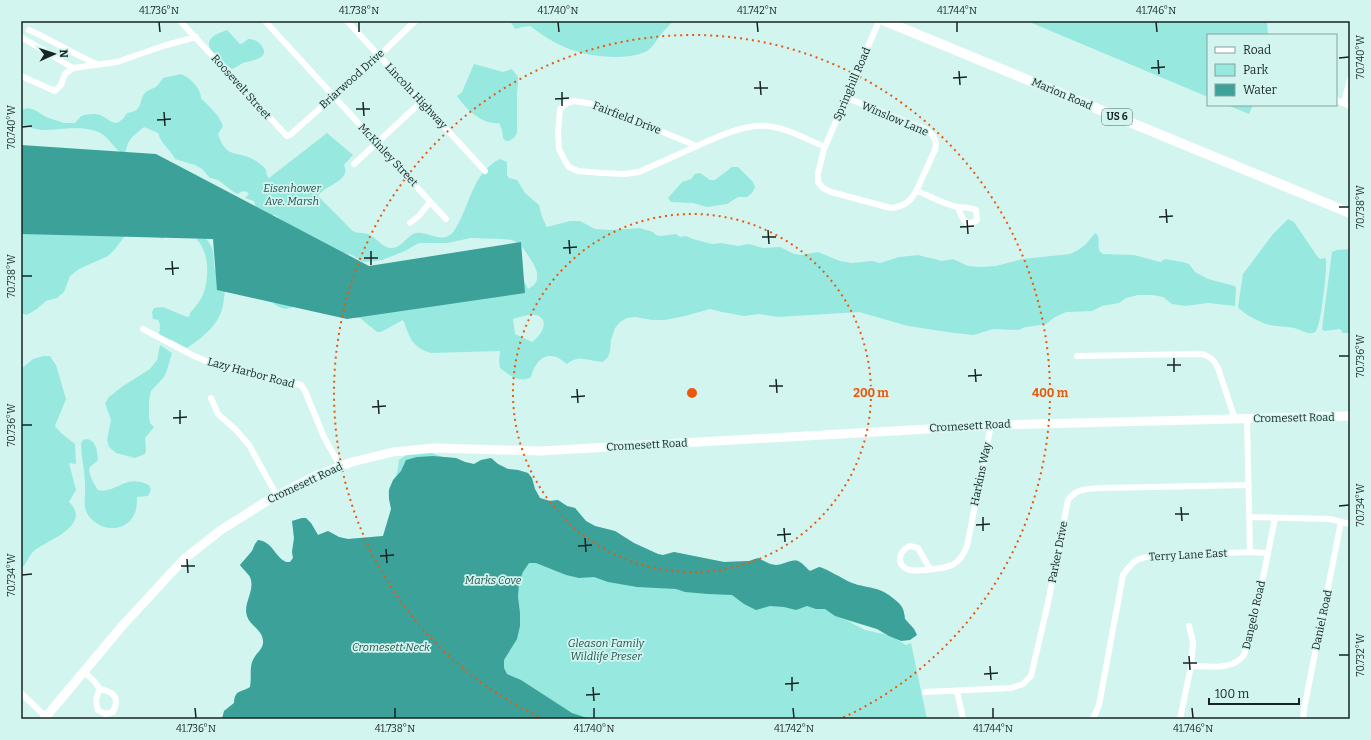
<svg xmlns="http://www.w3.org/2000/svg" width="1371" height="740" font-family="Bitter,serif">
<rect width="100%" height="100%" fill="#d3f5f0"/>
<path fill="#97e9df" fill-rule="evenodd" d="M510 21H673C670 25 666 28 663 32 657 38 653 49 645 52 636 56 624 57 615 57 580 56 557 47 530 26L522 27 515 29Z
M1027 21H1267L1268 35H1208V97Z
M227 30 240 44 243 43 248 39C253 39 258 41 261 45 272 59 251 60 243 63 239 65 237 67 232 69 224 62 197 47 215 35 218 33 223 32 227 30Z
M474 64 503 72 512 69 518 77V84L517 92V133L514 138 509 141H506L503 138 502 130 499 123C482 125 466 109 457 96L462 92Z
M181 74C190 78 201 88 201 98 209 107 219 114 223 126L218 134C227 161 237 149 256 161 260 164 264 166 266 170 267 174 266 175 269 178L327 133 353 155 344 165C352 181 324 185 318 196 326 204 334 212 342 220 345 223 349 228 353 231 358 234 365 232 370 235 378 239 383 249 393 248 401 247 406 238 413 234 425 229 437 242 448 236 453 234 455 229 458 224 470 203 474 171 500 159L507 162V175L509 178 517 180 525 193 539 205 542 217 547 227 570 221H580L595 229 612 230 640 228 653 232 656 235 661 236 676 234 680 237 686 236 693 239 712 244 721 243 738 246 749 244 763 248 780 247 794 254 801 255 818 252 840 261 852 263 872 261 880 263 899 257 918 255 942 261 953 259 968 266 981 267 996 266 1023 259 1070 254 1078 250 1086 244 1095 233C1103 238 1094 249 1103 254L1134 255 1160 262 1165 259 1183 262 1189 264 1195 272 1208 279 1235 286 1236 289 1235 306 1208 303 1185 306 1179 305 1172 304 1163 297 1152 295H1138L1126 298 1119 303 1102 306 1092 311 1066 312 1055 317 1046 324 1026 327 1018 330 993 329 974 335 954 333 908 326 859 312 778 317 759 314 744 316 722 312 710 309 685 316 665 320H652L635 317 627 318 620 322 615 328 611 340 610 351 608 357 603 362C589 361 578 354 567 364 564 362 560 358 556 357 542 352 534 365 531 377 519 384 509 375 500 368L499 361 500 351 431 353C411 347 410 337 403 320L381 332H377L360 318 341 316 332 312 327 307 319 302 308 303 286 309 281 308 274 304C273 295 271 291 263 286L260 288 255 296 245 285 236 277 228 280C224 288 225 296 223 305 220 324 202 338 187 348L172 340H167L159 334C160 329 161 325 158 320L153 319 152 312 154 308 163 307 187 317 190 316V313C195 307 201 301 204 292 210 273 209 244 189 233 186 231 181 230 177 228L169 232 162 239C158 237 154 234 150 232 141 230 132 235 124 237L115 249 108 256 79 269 70 276 64 292 57 298 46 301 37 309 27 315 21 313V225C55 220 94 231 129 230 138 222 144 224 155 223 160 222 165 221 170 221 186 222 204 231 211 246 215 253 213 262 215 270H219L229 263 242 265 257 269 258 275 262 274 333 296 348 308 383 302 405 288 430 289 448 286 458 276H471L481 271 490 274 494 280C502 278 513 271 521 277 524 280 526 285 528 289L534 285 537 280V272L533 263 521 245 512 240 502 239 471 238 447 243H419L405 251 382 260 374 261 363 262 352 255 344 253 336 261 322 252 275 215 262 217 258 215 254 201 245 198 249 194C246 190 242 191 238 194L235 193 218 180 210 178 202 169 195 165 175 159C171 150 161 144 158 133L144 127 132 137 128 143 125 153H122C114 149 110 139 102 134 87 124 59 130 43 130 35 130 28 126 21 125V110L28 108 35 110 46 117 64 123H75C77 121 79 118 81 116 86 114 96 113 100 115 108 118 108 122 117 123L123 119 127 113C144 111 138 101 145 93 148 90 151 89 154 88 158 86 160 82 163 78ZM527 315C531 315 537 314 540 317 550 324 538 338 532 342L515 334 513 319Z
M1227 105H1253L1249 114Z
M732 167H738L753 182 755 187 752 193 747 197H738L727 204 707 207 693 203 671 202 668 198 682 182 691 179 695 174 700 173 710 180H715Z
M1288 219 1294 222 1317 256 1320 259 1325 258 1326 260C1327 269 1321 329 1315 332 1309 336 1300 329 1294 328 1286 326 1278 327 1270 325 1261 323 1243 314 1238 307L1243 274 1273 234Z
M1350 249V333H1343L1340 329 1324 331 1322 329 1332 252 1337 250Z
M160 345 172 353 167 370 164 377 151 391 149 401V417L150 423 154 427 145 438 146 450 145 454 135 458 116 453 109 447 107 440 111 420 105 403 109 397 123 386 150 369 157 360Z
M43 356H50L56 365 66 399 55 426 61 433 75 444 76 464 69 463 76 490 69 502C71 504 74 507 75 510 82 530 44 542 34 551 28 556 27 565 21 568V369L33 359Z
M87 439C97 441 97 451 98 460 96 462 92 465 90 467 87 473 95 485 98 490 118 494 123 473 149 485L151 490 148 496 137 497C137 503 137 509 134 515 124 534 99 531 88 515 82 506 86 496 85 486 85 471 81 457 81 443L83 440Z
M425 450 442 457 456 458 465 462 474 464 481 460 491 458 498 464 508 469 518 470 528 473 532 478 535 489 540 498 550 501 558 500 567 506 575 508 586 521 595 526 615 531 634 543 658 554 663 555 674 552 724 562 749 561 758 558C764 561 770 565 776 565 784 565 790 559 798 561 803 563 806 568 810 571 813 570 816 568 819 567 823 567 845 580 852 583 869 589 879 586 894 599 902 605 904 609 905 619L914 629 917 635C909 641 904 641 894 638L906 645 911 643 927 719H299L324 602 222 719 224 711 234 703C235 689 242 693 250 687 252 678 249 668 253 660 256 653 264 649 263 641 263 630 250 626 247 616 243 604 254 592 251 580 250 574 243 570 240 565L252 551 255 544 258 540C273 542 274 556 286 562H290L293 558 292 552 294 538 292 521 302 518H306L311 523 318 535 328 531 339 537 348 539 383 536C385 527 391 518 391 509 391 502 387 496 389 490 390 484 394 480 396 476 398 471 398 465 399 460L412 451ZM846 620 877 629 888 635 865 630Z"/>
<path fill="#3ca299" d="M21 145 156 154 369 266 521 242 525 293 347 319 217 290 213 239 21 234Z
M433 456 456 458 465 462 474 464 481 460 491 458 498 464 508 469 518 470 528 473 532 478 535 489 540 498 550 501 558 500 567 506 575 508 586 521 595 526 615 531 634 543 658 554 663 555 674 552 724 562 749 561 758 558C764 561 770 565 776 565 784 565 790 559 798 561 803 563 806 568 810 571 813 570 816 568 819 567 823 567 845 580 852 583 869 589 879 586 894 599 902 605 904 609 905 619L914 629 917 635 910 640 901 641 889 636 877 629 835 616 825 609H816L807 606 796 610 784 607 770 606 756 610 744 604 732 595 708 594 685 592 676 589 637 587 608 582 594 577 579 578 566 575 536 563H529L523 572 519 582 518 597 520 613V626L517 639 504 660V668L507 674 521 680 572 713 590 719H222L224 711 234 703C235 689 241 693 250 687 252 678 249 668 253 660 256 653 264 649 263 641 263 630 250 626 247 616 243 604 254 592 251 580 250 574 243 570 240 565L252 551 255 544 258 540C273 542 274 556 286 562H290L293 558 292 552 294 538 292 521 302 518H306L311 523 318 535 328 531 339 537 348 539 383 536 391 509 389 499V490L393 480 401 471 406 460 417 457Z"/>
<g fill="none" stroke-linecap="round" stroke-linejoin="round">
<path stroke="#fff" stroke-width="6" d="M180 21 287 136 290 135 379 56 415 21
M265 21 446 219
M347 21 485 171
M29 30C52 40 73 54 97 64
M21 37 73 68
M21 76 55 91 61 85 65 74 73 68 117 62 163 46 196 37
M847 98 925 129 933 135 936 143 935 150C931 158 928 166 924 174 916 191 913 206 891 208L831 192 823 188 818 182V173L824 149 879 21
M1336 100 1350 106
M1344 103 1350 79
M697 146 639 172 624 174 602 173 578 171 569 167 565 161 559 149 558 133 560 109 563 106 567 103 574 101 593 104 697 146C717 137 744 124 767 126 787 128 806 139 825 147
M354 164 421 102
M917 191C930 196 943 204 957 207 964 208 969 207 976 210L977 220C965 229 961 216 958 207
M410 223 419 216 430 202
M143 329 194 356 216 365 301 385 305 391 324 437 340 466
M1077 356 1202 354C1211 357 1214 360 1218 368L1235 419
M211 398 218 414 236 430 249 445 277 496
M1250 517 1330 519 1350 524
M1250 552 1267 553
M930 569 918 548 910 546C900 550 895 563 907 569 912 572 919 570 925 570 946 568 959 568 967 546L991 425
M1191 666C1209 666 1232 671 1244 655L1259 598 1275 518
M84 672 94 681 100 689C96 697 95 701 98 710L105 714 113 712C120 697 114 692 100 689
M957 691 963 719
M925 692 1011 688 1023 684 1031 676 1048 603 1068 500C1077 488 1088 489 1102 488L1249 485
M21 693 46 717
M1093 719 1099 705 1123 575C1133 561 1136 558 1153 556L1250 552 1247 419
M1180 719 1191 666 1193 642 1189 626
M1303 719 1304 709 1341 522"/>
<path stroke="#fff" stroke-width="9" d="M44 719 123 625 184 559 221 530 267 501 315 476 352 462 393 452 435 448 540 451 998 425 1350 416"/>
<path stroke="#fff" stroke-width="10" d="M885 21 1350 213"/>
</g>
<path fill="none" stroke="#172422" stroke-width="1.5" d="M159 22 160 32M359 22V32M558 22 559 32M757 22 758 32M957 22V32M1156 22 1157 32M1339 58 1349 57M1158 60 1159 74M1151 68 1165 67M959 71 960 85M953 78 967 77M760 81 761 95M754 88H768M562 92V106M555 99 569 98M363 102 364 116M356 109H370M164 112 165 126M157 120 171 119M22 127 32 126M1339 207H1349M1166 209 1167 223M1159 217 1173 216M967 220 968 234M960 227 974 226M768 230 769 244M762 237H776M569 240 570 254M563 248 577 247M371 251V265M364 258H378M172 261 173 275M165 269 179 268M22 276H32M1339 356H1349M1174 358V372M1167 365H1181M975 369 976 382M968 376 982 375M776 379 777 393M769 386H783M577 389 578 403M571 397 585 396M378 400 379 414M372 407 386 406M180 410V424M173 418 187 417M22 425H32M1339 506 1349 505M1181 507 1182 521M1175 514H1189M983 517V531M976 525 990 524M784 528 785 542M777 535 791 534M585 538 586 552M578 546 592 545M386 549 387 563M380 556 394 555M187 559 188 573M181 566H195M22 575 32 574M1339 655H1349M1189 656 1190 670M1183 663H1197M990 666 991 680M984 674 998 673M792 677V691M785 684 799 683M593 687 594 701M586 695 600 694M195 708 196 718M395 708V718M594 708V718M793 708 794 718M993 708V718M1192 708 1193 718"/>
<g fill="none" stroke="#e8590c" stroke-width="2" stroke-dasharray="2 4">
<circle cx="692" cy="393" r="179"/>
<path d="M544 719A358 358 0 1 1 840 719"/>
</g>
<g text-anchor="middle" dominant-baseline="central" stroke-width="3.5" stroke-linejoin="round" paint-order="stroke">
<rect fill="#d3f5f0" stroke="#4f6360" stroke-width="1" x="1102" y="109" width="30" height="16" rx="3"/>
<g font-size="10" font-weight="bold" fill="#172422">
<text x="1117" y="117">US 6</text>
</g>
<g font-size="11" fill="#172422" stroke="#d3f5f0">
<text transform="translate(352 79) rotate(-42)">Briarwood Drive</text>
<text transform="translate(852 84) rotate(-67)">Springhill Road</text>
<text transform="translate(241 87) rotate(48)">Roosevelt Street</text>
<text transform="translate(1062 94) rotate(23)">Marion Road</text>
<text transform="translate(416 96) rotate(47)">Lincoln Highway</text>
<text transform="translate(627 118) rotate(21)">Fairfield Drive</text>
<text transform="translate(895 119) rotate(23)">Winslow Lane</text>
<text transform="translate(388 155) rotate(47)">McKinley Street</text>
<text transform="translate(251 373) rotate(15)">Lazy Harbor Road</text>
<text transform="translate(1294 418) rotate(-1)">Cromesett Road</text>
<text transform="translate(970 426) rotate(-3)">Cromesett Road</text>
<text transform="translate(647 445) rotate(-3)">Cromesett Road</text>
<text transform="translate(981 474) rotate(-78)">Harkins Way</text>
<text transform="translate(305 483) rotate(-25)">Cromesett Road</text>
<text transform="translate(1058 552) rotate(-79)">Parker Drive</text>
<text transform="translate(1188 555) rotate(-3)">Terry Lane East</text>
<text transform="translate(1254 615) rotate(-77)">Dangelo Road</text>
<text transform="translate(1322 620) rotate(-78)">Daniel Road</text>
</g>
<g font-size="11" font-style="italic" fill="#28544f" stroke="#d3f5f0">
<text x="292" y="188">Eisenhower<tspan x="292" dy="13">Ave. Marsh</tspan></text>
<text x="493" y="580">Marks Cove</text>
<text x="606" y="643">Gleason Family<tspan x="606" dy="13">Wildlife Preser</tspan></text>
<text x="391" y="647">Cromesett Neck</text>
</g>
</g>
<circle cx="692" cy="393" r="6" fill="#e8590c" stroke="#d3f5f0" stroke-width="2"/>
<g font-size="12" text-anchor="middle" font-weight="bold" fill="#e8590c" stroke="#d3f5f0" stroke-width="3.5" stroke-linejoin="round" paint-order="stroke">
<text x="871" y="397">200 m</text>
<text x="1050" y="397">400 m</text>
</g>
<rect width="1371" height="740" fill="none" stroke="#d3f5f0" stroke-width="44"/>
<rect x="1207" y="34" width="130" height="72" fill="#d3f5f0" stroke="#88a19e"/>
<rect x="1215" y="47" width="20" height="6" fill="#ffffff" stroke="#88a19e"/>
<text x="1243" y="54" font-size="12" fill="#172422">Road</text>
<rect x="1215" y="64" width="20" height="12" fill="#97e9df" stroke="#88a19e"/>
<text x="1243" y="74" font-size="12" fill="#172422">Park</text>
<rect x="1215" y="84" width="20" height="12" fill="#3ca299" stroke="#88a19e"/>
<text x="1243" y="94" font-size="12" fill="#172422">Water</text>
<g transform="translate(54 54) rotate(87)" stroke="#d3f5f0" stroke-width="3" paint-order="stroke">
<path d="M0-3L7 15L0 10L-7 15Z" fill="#172422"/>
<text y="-6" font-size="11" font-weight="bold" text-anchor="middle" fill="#172422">N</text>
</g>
<path d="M1209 698v6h90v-6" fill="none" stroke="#172422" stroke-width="2"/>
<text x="1215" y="698" font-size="12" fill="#172422" stroke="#d3f5f0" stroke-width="3" paint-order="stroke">100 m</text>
<rect x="22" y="22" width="1327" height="696" fill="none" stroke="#172422" stroke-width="1.5"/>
<g font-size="10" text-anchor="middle" fill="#172422">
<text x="159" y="14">41.736°N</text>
<text x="359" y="14">41.738°N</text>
<text x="558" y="14">41.740°N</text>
<text x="757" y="14">41.742°N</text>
<text x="957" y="14">41.744°N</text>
<text x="1156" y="14">41.746°N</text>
<text transform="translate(1360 57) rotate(-90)" y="4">70.740°W</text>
<text transform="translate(11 127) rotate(-90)" y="4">70.740°W</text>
<text transform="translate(1360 207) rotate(-90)" y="4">70.738°W</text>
<text transform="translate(11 276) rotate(-90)" y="4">70.738°W</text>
<text transform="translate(1360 356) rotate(-90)" y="4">70.736°W</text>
<text transform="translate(11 425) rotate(-90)" y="4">70.736°W</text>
<text transform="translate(1360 505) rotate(-90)" y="4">70.734°W</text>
<text transform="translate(11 575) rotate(-90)" y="4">70.734°W</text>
<text transform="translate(1360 655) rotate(-90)" y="4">70.732°W</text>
<text x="196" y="732">41.736°N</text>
<text x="395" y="732">41.738°N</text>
<text x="594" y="732">41.740°N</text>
<text x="794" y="732">41.742°N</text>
<text x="993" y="732">41.744°N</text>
<text x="1193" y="732">41.746°N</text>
</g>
</svg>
